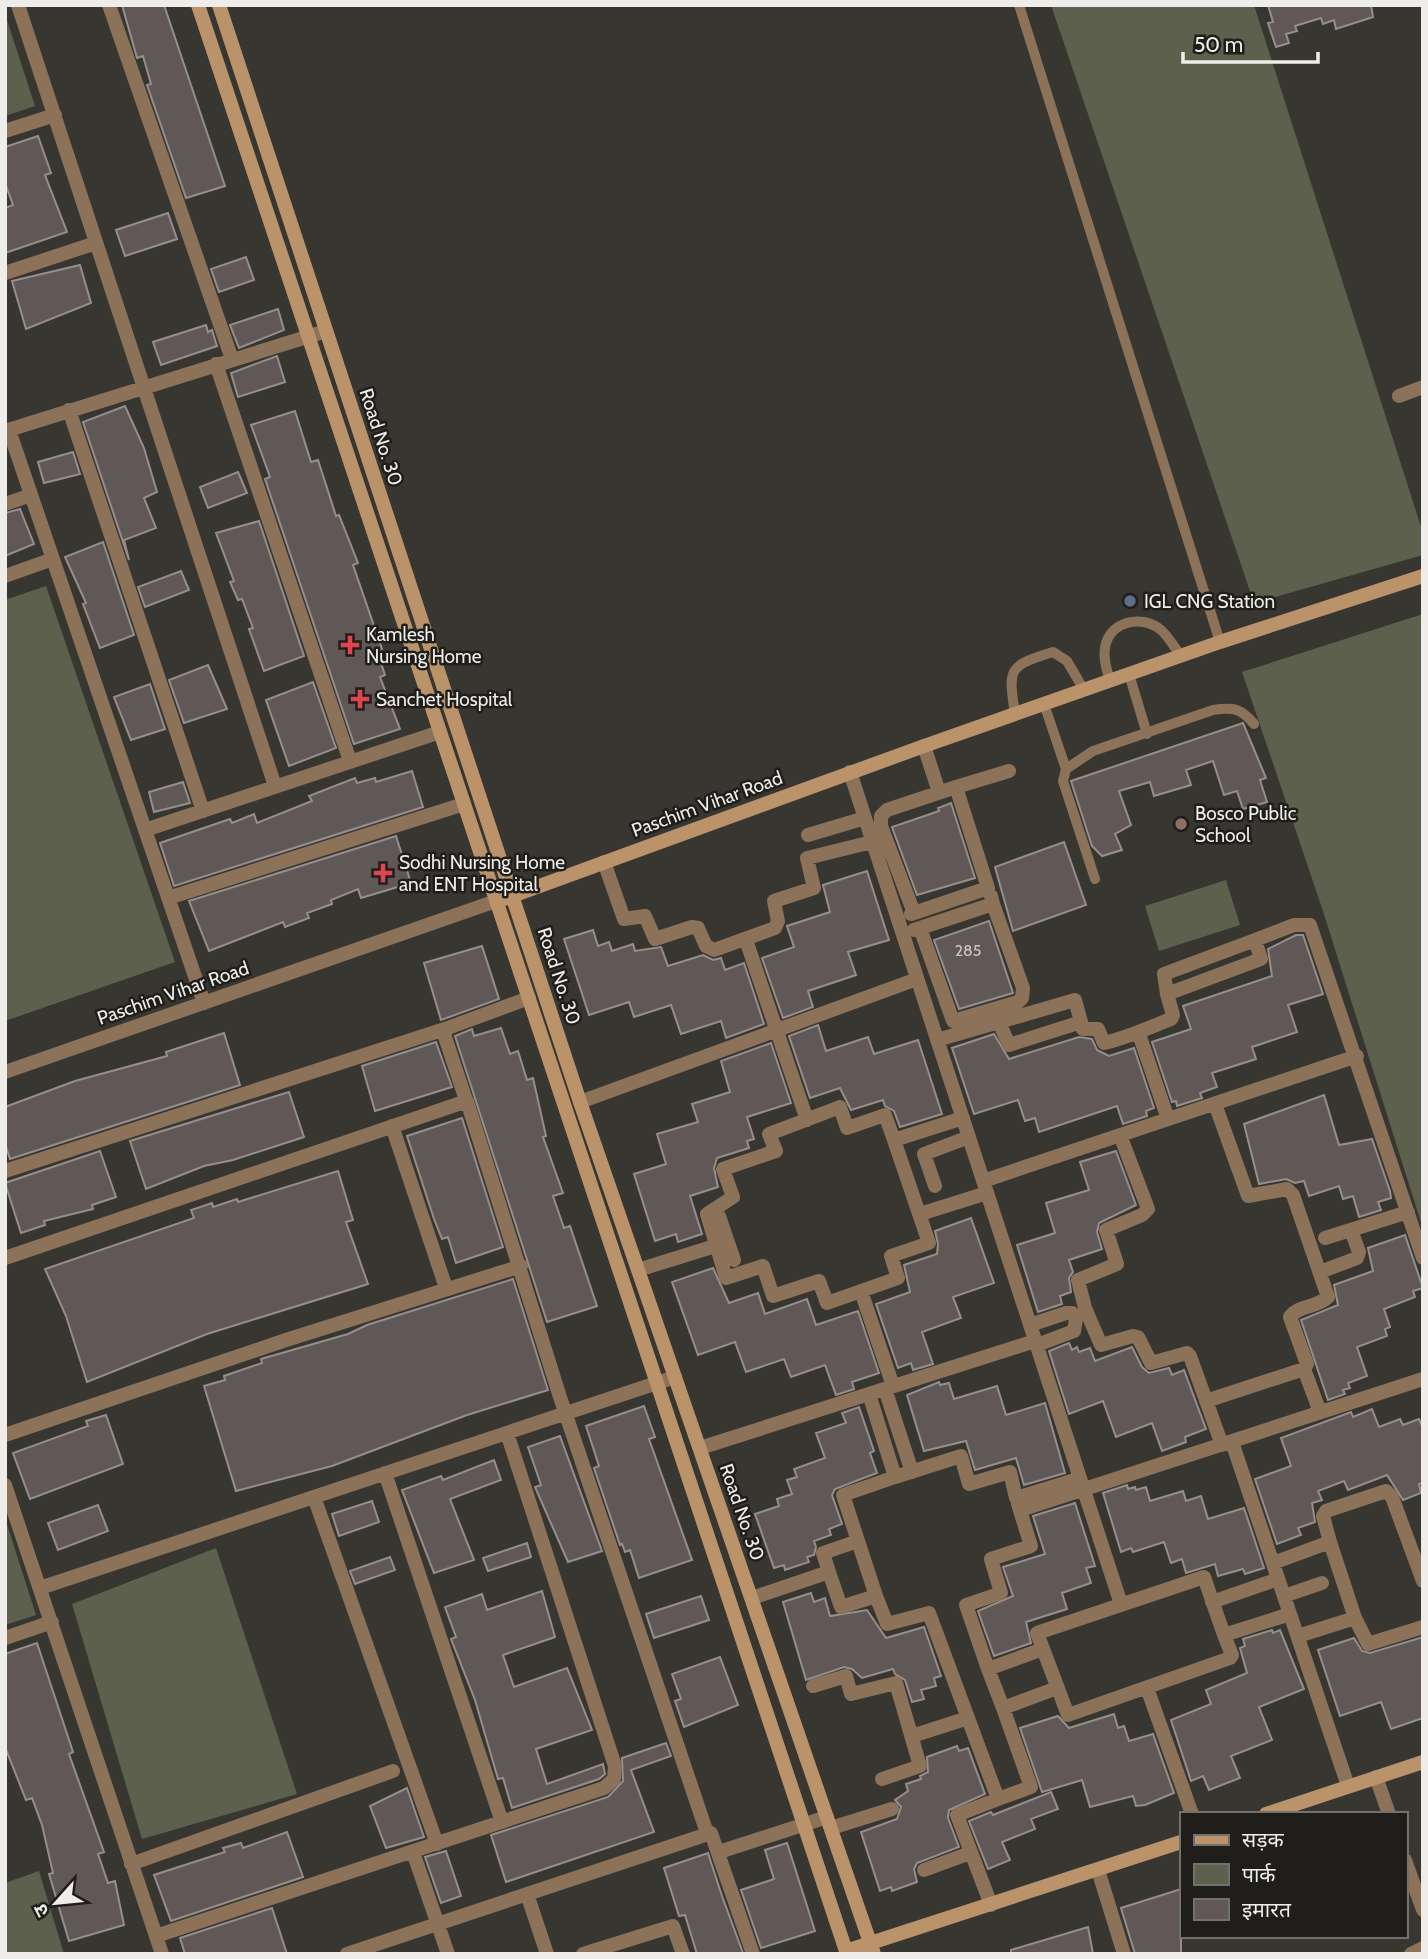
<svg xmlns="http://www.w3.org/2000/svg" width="1428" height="1959" font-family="Cabin,'Noto Sans Devanagari',sans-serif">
<rect width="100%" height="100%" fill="#383631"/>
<path fill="#5d604d" d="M1051 5H1254L1423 533V555L1254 603Z
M5 14 35 106 5 116Z
M46 586 175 962 5 1021V600Z
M1423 614V1229L1322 908 1242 672Z
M1226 880 1240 925 1159 951 1145 906Z
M5 1518 36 1615 5 1625Z
M216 1548 297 1794 142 1839 72 1604Z
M39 1871 64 1954H5V1883Z"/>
<path fill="#605857" stroke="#968e8c" stroke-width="2" d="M122 5H164L225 186 186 198 147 85 151 84 143 56 137 58Z
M1268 5H1371L1373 17 1336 29 1334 20 1323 24 1321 18 1295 26 1297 31 1286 34 1289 43 1276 47 1268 23 1273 22Z
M38 136 51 173 45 175 67 232 5 253V208L13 205 5 183V147Z
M168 213 177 239 125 256 116 230Z
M246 257 254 280 219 292 211 269Z
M80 265 91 303 26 329 12 281Z
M278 309 284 330 239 348 230 325Z
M206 325 208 332 212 330 217 346 161 365 153 342Z
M277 356 285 382 238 397 231 373Z
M125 406 144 448 157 492 144 498 156 528 124 540 129 560 83 422Z
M295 411 311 462 318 460 336 516 339 515 358 563 353 565 382 649 377 651 385 675 380 677 400 729 354 744 265 479 270 477 251 425Z
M73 452 80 474 44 483 38 462Z
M238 472 247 493 208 508 200 487Z
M20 509 34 544 5 556V513Z
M259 521 304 656 264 671 249 629 253 628 242 599 238 600 230 582 234 581 216 533Z
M103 542 134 635 100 648 83 604 86 603 65 557Z
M181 571 189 590 145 607 138 587Z
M208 665 227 709 184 723 169 680Z
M313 682 336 748 289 766 266 700Z
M150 684 165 729 131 740 114 697Z
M1243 723 1266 778 1260 780 1267 802 1243 809 1237 791 1224 795 1213 761 1186 770 1191 785 1154 796 1150 782 1119 791 1131 825 1115 834 1122 850 1102 856 1092 846 1071 781Z
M412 771 423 807 174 886 160 843 230 819 232 823 254 814 257 823 312 801 309 796 355 778 357 783 375 778 376 782Z
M183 782 190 803 154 812 149 792Z
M951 803 975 878 917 895 892 827 939 811 938 808Z
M396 836 411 883 361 898 358 889 331 900 332 904 307 913 309 918 285 927 283 922 209 951 189 901Z
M1064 842 1086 905 1013 931 995 867Z
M867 871 889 940 848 952 856 975 808 991 813 1007 783 1018 762 958 794 947 787 926 830 912 823 885Z
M989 921 1013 993 959 1009 934 940Z
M593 930 598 946 609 942 612 951 633 944 635 951 661 947 668 966 703 955 713 960 721 958 725 970 744 963 764 1024 726 1038 721 1021 681 1034 671 1005 634 1017 629 1002 589 1015 564 939Z
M1296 935H1303L1323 994 1288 1005 1297 1032 1252 1047 1256 1059 1212 1073 1217 1087 1200 1093 1202 1098 1177 1106 1176 1101 1172 1102 1152 1042 1191 1029 1183 1006 1272 976 1268 949Z
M482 946 499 999 441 1020 424 963Z
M818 1025 826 1051 868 1037 874 1054 918 1040 942 1114 900 1127 894 1111 885 1106 883 1100 851 1110 840 1088 810 1098 789 1036Z
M501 1028 510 1054 518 1051 527 1080 533 1078 546 1136 543 1137 563 1193 553 1196 564 1228 570 1226 597 1306 547 1322 455 1036 472 1029 474 1036Z
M224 1033 240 1085 10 1159 5 1144V1107L75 1081 167 1056 166 1052Z
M994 1034 1009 1059 1079 1037 1092 1039 1097 1050 1109 1056 1134 1048 1154 1108 1146 1111 1147 1116 1123 1124 1117 1106 1039 1132 1035 1118 1025 1121 1018 1100 974 1114 952 1048Z
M436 1042 452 1087 375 1111 362 1066Z
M771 1043 791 1103 747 1117 754 1139 747 1141 749 1148 717 1158 714 1168 718 1187 690 1196 702 1234 678 1242 676 1234 655 1241 634 1174 666 1164 657 1134 698 1122 692 1104 730 1092 721 1061Z
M289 1092 304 1137 233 1160 204 1166 146 1189 130 1141Z
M1324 1095 1339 1145 1372 1139 1390 1191 1391 1198 1378 1202 1381 1210 1359 1217 1353 1196 1343 1199 1339 1186 1309 1196 1304 1181 1295 1183 1286 1179 1259 1184 1244 1124Z
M462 1118 503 1247 456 1263 448 1237 442 1239 434 1219 407 1136Z
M100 1151 116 1197 92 1205 93 1209 44 1221 45 1225 21 1233 5 1183Z
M1116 1151 1136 1205 1099 1223 1097 1232 1102 1249 1069 1260 1073 1272 1069 1278 1071 1292 1060 1296 1062 1304 1038 1312 1017 1245 1055 1233 1046 1203 1089 1190 1080 1162Z
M338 1171 353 1220 346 1222 368 1284 207 1334 87 1382 66 1316 45 1269 194 1218 191 1210 212 1203 213 1207 237 1199 238 1202Z
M971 1218 994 1283 953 1297 961 1318 922 1332 933 1364 913 1370 911 1363 898 1368 876 1304 910 1292 904 1265 937 1254 938 1244 935 1231Z
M1405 1235 1423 1288 1413 1291 1415 1297 1384 1309 1390 1327 1385 1329 1387 1336 1357 1347 1367 1376 1348 1383 1350 1388 1343 1390 1345 1394 1328 1400 1301 1320 1338 1305 1334 1285 1373 1271 1368 1248Z
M713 1268 729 1303 758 1293 765 1314 807 1299 816 1325 858 1311 879 1373 852 1382 854 1389 836 1395 825 1365 791 1377 784 1359 746 1372 735 1342 698 1355 672 1282Z
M513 1279 548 1390 467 1415 332 1466 236 1491 204 1386 225 1380 224 1376 262 1363 261 1359 348 1334 367 1325Z
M1069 1343 1072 1350 1077 1347 1079 1352 1090 1348 1095 1361 1132 1347 1142 1367 1149 1373 1169 1368 1172 1375 1184 1370 1206 1429 1185 1437 1186 1442 1162 1451 1152 1423 1116 1437 1103 1401 1069 1414 1049 1351Z
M939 1382 940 1385 949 1383 954 1399 997 1386 1006 1415 1045 1403 1065 1473 1024 1485 1016 1458 975 1470 966 1441 924 1451 907 1395Z
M644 1406 655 1437 649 1439 692 1560 639 1578 630 1550 625 1552 622 1544 620 1545 594 1468 599 1466 586 1426Z
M859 1407 874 1451 870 1453 877 1473 835 1489 832 1495 842 1524 829 1529 831 1535 814 1541 816 1547 814 1555 807 1557 809 1562 785 1570 784 1565 774 1568 755 1514 779 1506 777 1499 792 1494 787 1480 797 1477 794 1469 825 1458 816 1433 846 1423 842 1413Z
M1372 1409 1379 1427 1400 1419 1403 1425 1419 1419 1423 1428V1483L1419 1484 1421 1493 1403 1500 1387 1475 1348 1490 1344 1481 1318 1491 1322 1500 1312 1503 1315 1522 1298 1528 1301 1535 1277 1544 1255 1479 1291 1466 1281 1438 1351 1412 1353 1417Z
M106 1415 123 1464 30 1499 13 1453 88 1426 86 1421Z
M560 1436 602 1551 568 1562 535 1487 541 1485 528 1447Z
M494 1460 501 1480 450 1499 474 1560 434 1573 402 1490 441 1476 443 1480Z
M1127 1485 1128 1489 1135 1487 1136 1490 1146 1487 1150 1501 1183 1491 1186 1501 1201 1496 1208 1519 1244 1508 1264 1568 1245 1574 1243 1569 1218 1576 1215 1564 1186 1573 1182 1559 1171 1563 1164 1542 1133 1552 1131 1548 1121 1552 1103 1493Z
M372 1501 379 1522 339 1536 332 1514Z
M1075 1503 1095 1566 1086 1568 1091 1583 1062 1593 1067 1609 1026 1622 1031 1643 994 1656 978 1611 1013 1596 1003 1567 1045 1554 1033 1516Z
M98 1505 108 1531 58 1550 48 1523Z
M527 1543 531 1557 488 1571 483 1558Z
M390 1557 395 1570 355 1584 350 1571Z
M542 1591 555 1637 503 1655 514 1687 567 1668 592 1730 536 1749 547 1784 603 1764 605 1774 599 1779 512 1808 503 1778 498 1779 475 1700 451 1639 456 1637 445 1607 482 1594 487 1610Z
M811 1593 814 1602 825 1598 830 1616 867 1610 886 1638 924 1627 941 1676 934 1678 936 1686 921 1690 924 1699 912 1702 905 1680 895 1674 893 1669 862 1678 852 1669 844 1667 806 1680 783 1602Z
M701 1596 709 1620 654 1638 646 1614Z
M1272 1630 1273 1633 1280 1630 1304 1689 1259 1707 1272 1740 1231 1756 1240 1778 1209 1790 1203 1776 1191 1781 1171 1720 1211 1704 1206 1690 1247 1673 1240 1648 1245 1646 1243 1639Z
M1423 1637V1718L1391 1729 1381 1702 1340 1716 1318 1650 1354 1638 1362 1651 1370 1653Z
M37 1643 73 1752 69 1754 104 1852 98 1854 108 1883 115 1881 124 1925 69 1941 49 1874 53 1873 42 1825 32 1798 26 1800 5 1747V1654Z
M720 1657 738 1705 684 1727 675 1701 681 1699 672 1674Z
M1114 1714 1118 1728 1124 1726 1129 1741 1153 1734 1174 1793 1145 1805 1136 1806 1133 1796 1090 1807 1082 1780 1042 1792 1020 1728 1058 1716 1069 1728Z
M666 1743 671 1756 631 1770 654 1832 506 1882 491 1835 608 1797 623 1781 622 1758Z
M957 1746 959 1751 968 1748 985 1794 949 1810 948 1818 959 1847 917 1863 914 1869 917 1882 892 1891 891 1887 880 1891 861 1832 897 1819 901 1807 895 1800 908 1791 906 1784 921 1779 920 1776 928 1772 927 1757Z
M407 1788 424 1837 386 1848 370 1806Z
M1051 1792 1058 1809 1031 1819 1035 1829 1002 1842 1010 1860 988 1869 969 1821 991 1812 993 1815Z
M287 1832 303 1877 171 1921 154 1875 225 1852 223 1848 241 1843 243 1848Z
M787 1843 815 1931 761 1948 741 1890 774 1879 765 1850Z
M446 1851 461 1896 441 1903 425 1857Z
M708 1853 722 1896 743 1953 697 1954 685 1915 679 1916 664 1868Z
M1181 1889V1954H1135L1121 1908Z
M272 1908 287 1954H185L180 1938Z
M1088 1927 1093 1954H1011V1950Z"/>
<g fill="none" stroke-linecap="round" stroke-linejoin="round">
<path stroke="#8b7259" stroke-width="10" d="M1019 5 1220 642
M1129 674 1147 734
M1110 681C1107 671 1103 659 1105 648 1109 621 1142 614 1161 630 1168 636 1175 648 1181 656
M1044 704 1066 769
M1015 714C1008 668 1008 666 1053 652L1067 661 1084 690
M1095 879 1063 781 1066 769 1093 751 1213 710C1233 707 1241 708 1254 724"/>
<path stroke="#8b7259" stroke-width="14" d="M18 5 275 786
M109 5 232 359
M5 131 55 115
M5 273 96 243
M216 364 350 761
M1399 396 1423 387
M69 410 203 811
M9 430 204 1003
M5 431 326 331
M5 504 31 495
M5 576 53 559
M924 746 939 792
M850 772 1121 1604
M956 787 1009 771
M145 830 440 732
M808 835 865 818
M604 862 624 919 645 916 655 939 692 927 698 928 706 946 714 950 775 928 778 921 774 901 814 888 807 858 872 842
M168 898 464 804
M911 914 914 913 988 888 956 787 887 810 881 816V826L914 913
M920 928 953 1021 1018 1002 1022 998 1023 988 993 904
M914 930 993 904 991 896
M746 940 807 1120
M1167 994 1164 974 1255 940
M999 1022 1009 1045 1081 1022
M1139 1034 1168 1119
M937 1040 1075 1000 1083 1029H1098L1104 1043C1129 1037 1148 1028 1171 1019L1173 1015 1167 994 1261 959 1255 940 1294 925H1310L1423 1258
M5 1072 496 901
M466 1100 445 1037V1029L529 998
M580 1102 917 979
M392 1126 446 1288
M1120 1135 1148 1209 1142 1215 1106 1230 1117 1264 1078 1280 1085 1308 1101 1345 1133 1336 1138 1337 1151 1363 1187 1353 1190 1356 1222 1445
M894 1140 885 1115 847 1128 840 1107 769 1134 776 1151 723 1169 733 1197 707 1214 726 1278 763 1266 773 1296 819 1281 827 1303 898 1278 891 1256 929 1243 894 1140 963 1118
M5 1171 445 1029
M983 1181 1357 1056
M935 1186 924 1154 969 1137
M920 1214 987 1193
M719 1216 734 1260
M1325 1238 1408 1212
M5 1258 467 1101 560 1397 707 1833
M638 1270 728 1242
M1320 1272 1357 1258 1359 1252 1351 1230
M861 1291 893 1386
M1030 1325 1066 1313H1072L1076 1319 1074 1331 1037 1345
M1304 1369 1320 1412
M885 1389 912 1472
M869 1394 895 1477 961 1456 969 1484 1010 1472 1016 1498 1078 1479
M1206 1401 1304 1369 1307 1364 1290 1317C1298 1305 1317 1308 1328 1297L1293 1195 1287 1189 1248 1196 1215 1104
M5 1435 286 1340 521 1266
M1232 1442 1348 1786
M700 1448 1035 1341
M385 1473 502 1822
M5 1485 162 1954
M314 1497 437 1844
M1020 1510 1423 1379
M858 1541 843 1495 895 1477
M1330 1542 1355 1618
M1273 1563 1330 1542 1323 1516 1326 1511 1386 1491 1392 1497 1423 1581
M829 1572 823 1553 858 1541 876 1596
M40 1588 675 1377
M1284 1596 1322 1583
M752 1598 829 1572 841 1607 876 1596 887 1624 929 1613 998 1799 957 1815 991 1905
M1212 1602 1278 1579
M1224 1635 1232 1655 1230 1658 1068 1715 1037 1633 1204 1577 1224 1635 1290 1614
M1298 1636 1355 1618 1368 1644 1423 1627
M5 1638 52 1622
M1043 1649 988 1669 1003 1708 1057 1688
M988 1669 966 1605 1001 1593 991 1559 1031 1546 1018 1504
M813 1686 846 1676 851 1694 896 1683 920 1766 882 1779
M1147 1688 1192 1814
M912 1736 968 1718
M1376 1777 1389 1814
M998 1799 1031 1787 1003 1708
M831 1828 892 1809
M413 1852 448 1954
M719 1852 827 1817
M1405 1860 1423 1910
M131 1864 393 1771
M924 1870 970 1853
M1098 1870 1124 1954
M527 1894 547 1954
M156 1936 604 1788 614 1779 615 1766 507 1433
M347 1954 711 1833 753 1954
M583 1954 673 1926 683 1954
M1411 1954 1423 1948"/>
<path stroke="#bb936b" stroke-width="14" d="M198 5 847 1954
M219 5 580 1102 874 1954
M504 899 924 746 1220 642 1423 576
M1266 1814 1423 1762
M846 1951 1181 1842"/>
</g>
<circle fill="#5c6f8a" stroke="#1f1e1b" stroke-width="2.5" cx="1130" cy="601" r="7"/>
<g fill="#e0444e" stroke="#1f1e1b" stroke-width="2.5">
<path d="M346.5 634.5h7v7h7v7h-7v7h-7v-7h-7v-7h7z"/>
<path d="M356.5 688.5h7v7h7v7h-7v7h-7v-7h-7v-7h7z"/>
<path d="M379.5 862.5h7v7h7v7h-7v7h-7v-7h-7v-7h7z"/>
</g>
<circle fill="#8d6e63" stroke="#1f1e1b" stroke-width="2.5" cx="1181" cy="824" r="7"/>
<g text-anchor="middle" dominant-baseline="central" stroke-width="5" stroke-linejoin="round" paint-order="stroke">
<g font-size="16" fill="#cac8c4">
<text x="968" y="950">285</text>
</g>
<g font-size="19" fill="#eeede9" stroke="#1f1e1b">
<text transform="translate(381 437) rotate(72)">Road No. 30</text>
<text transform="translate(707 804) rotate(-20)">Paschim Vihar Road</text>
<text transform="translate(559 976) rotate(72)">Road No. 30</text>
<text transform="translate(173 993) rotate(-19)">Paschim Vihar Road</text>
<text transform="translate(742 1512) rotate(71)">Road No. 30</text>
</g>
<g font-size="19" fill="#eeede9" stroke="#1f1e1b" text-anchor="start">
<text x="1144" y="601">IGL CNG Station</text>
<text x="366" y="634">Kamlesh<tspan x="366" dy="22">Nursing Home</tspan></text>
<text x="376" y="699">Sanchet Hospital</text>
<text x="1195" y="813">Bosco Public<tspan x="1195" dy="22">School</tspan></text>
<text x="399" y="862">Sodhi Nursing Home<tspan x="399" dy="22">and ENT Hospital</tspan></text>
</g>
</g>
<rect width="1428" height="1959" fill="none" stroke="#eeede9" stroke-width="14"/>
<rect x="1180" y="1812" width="228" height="126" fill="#1f1e1b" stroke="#72716d" stroke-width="2"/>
<rect x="1194" y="1835" width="35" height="10" fill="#bb936b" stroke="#72716d" stroke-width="2"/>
<text x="1242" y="1847" font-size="21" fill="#eeede9">सड़क</text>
<rect x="1194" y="1864" width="35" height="21" fill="#5d604d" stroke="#72716d" stroke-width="2"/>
<text x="1242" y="1882" font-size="21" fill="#eeede9">पार्क</text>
<rect x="1194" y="1899" width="35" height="21" fill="#605857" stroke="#72716d" stroke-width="2"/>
<text x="1242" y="1917" font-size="21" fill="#eeede9">इमारत</text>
<g transform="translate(56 1903) rotate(243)" stroke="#1f1e1b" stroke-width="5" paint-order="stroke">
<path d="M0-5L12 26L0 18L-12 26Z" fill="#eeede9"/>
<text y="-10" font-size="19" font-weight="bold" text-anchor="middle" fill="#eeede9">उ</text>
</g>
<path d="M1183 52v10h135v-10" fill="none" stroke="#eeede9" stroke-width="3.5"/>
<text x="1194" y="52" font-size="21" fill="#eeede9" stroke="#1f1e1b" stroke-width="5" paint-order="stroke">50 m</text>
</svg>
